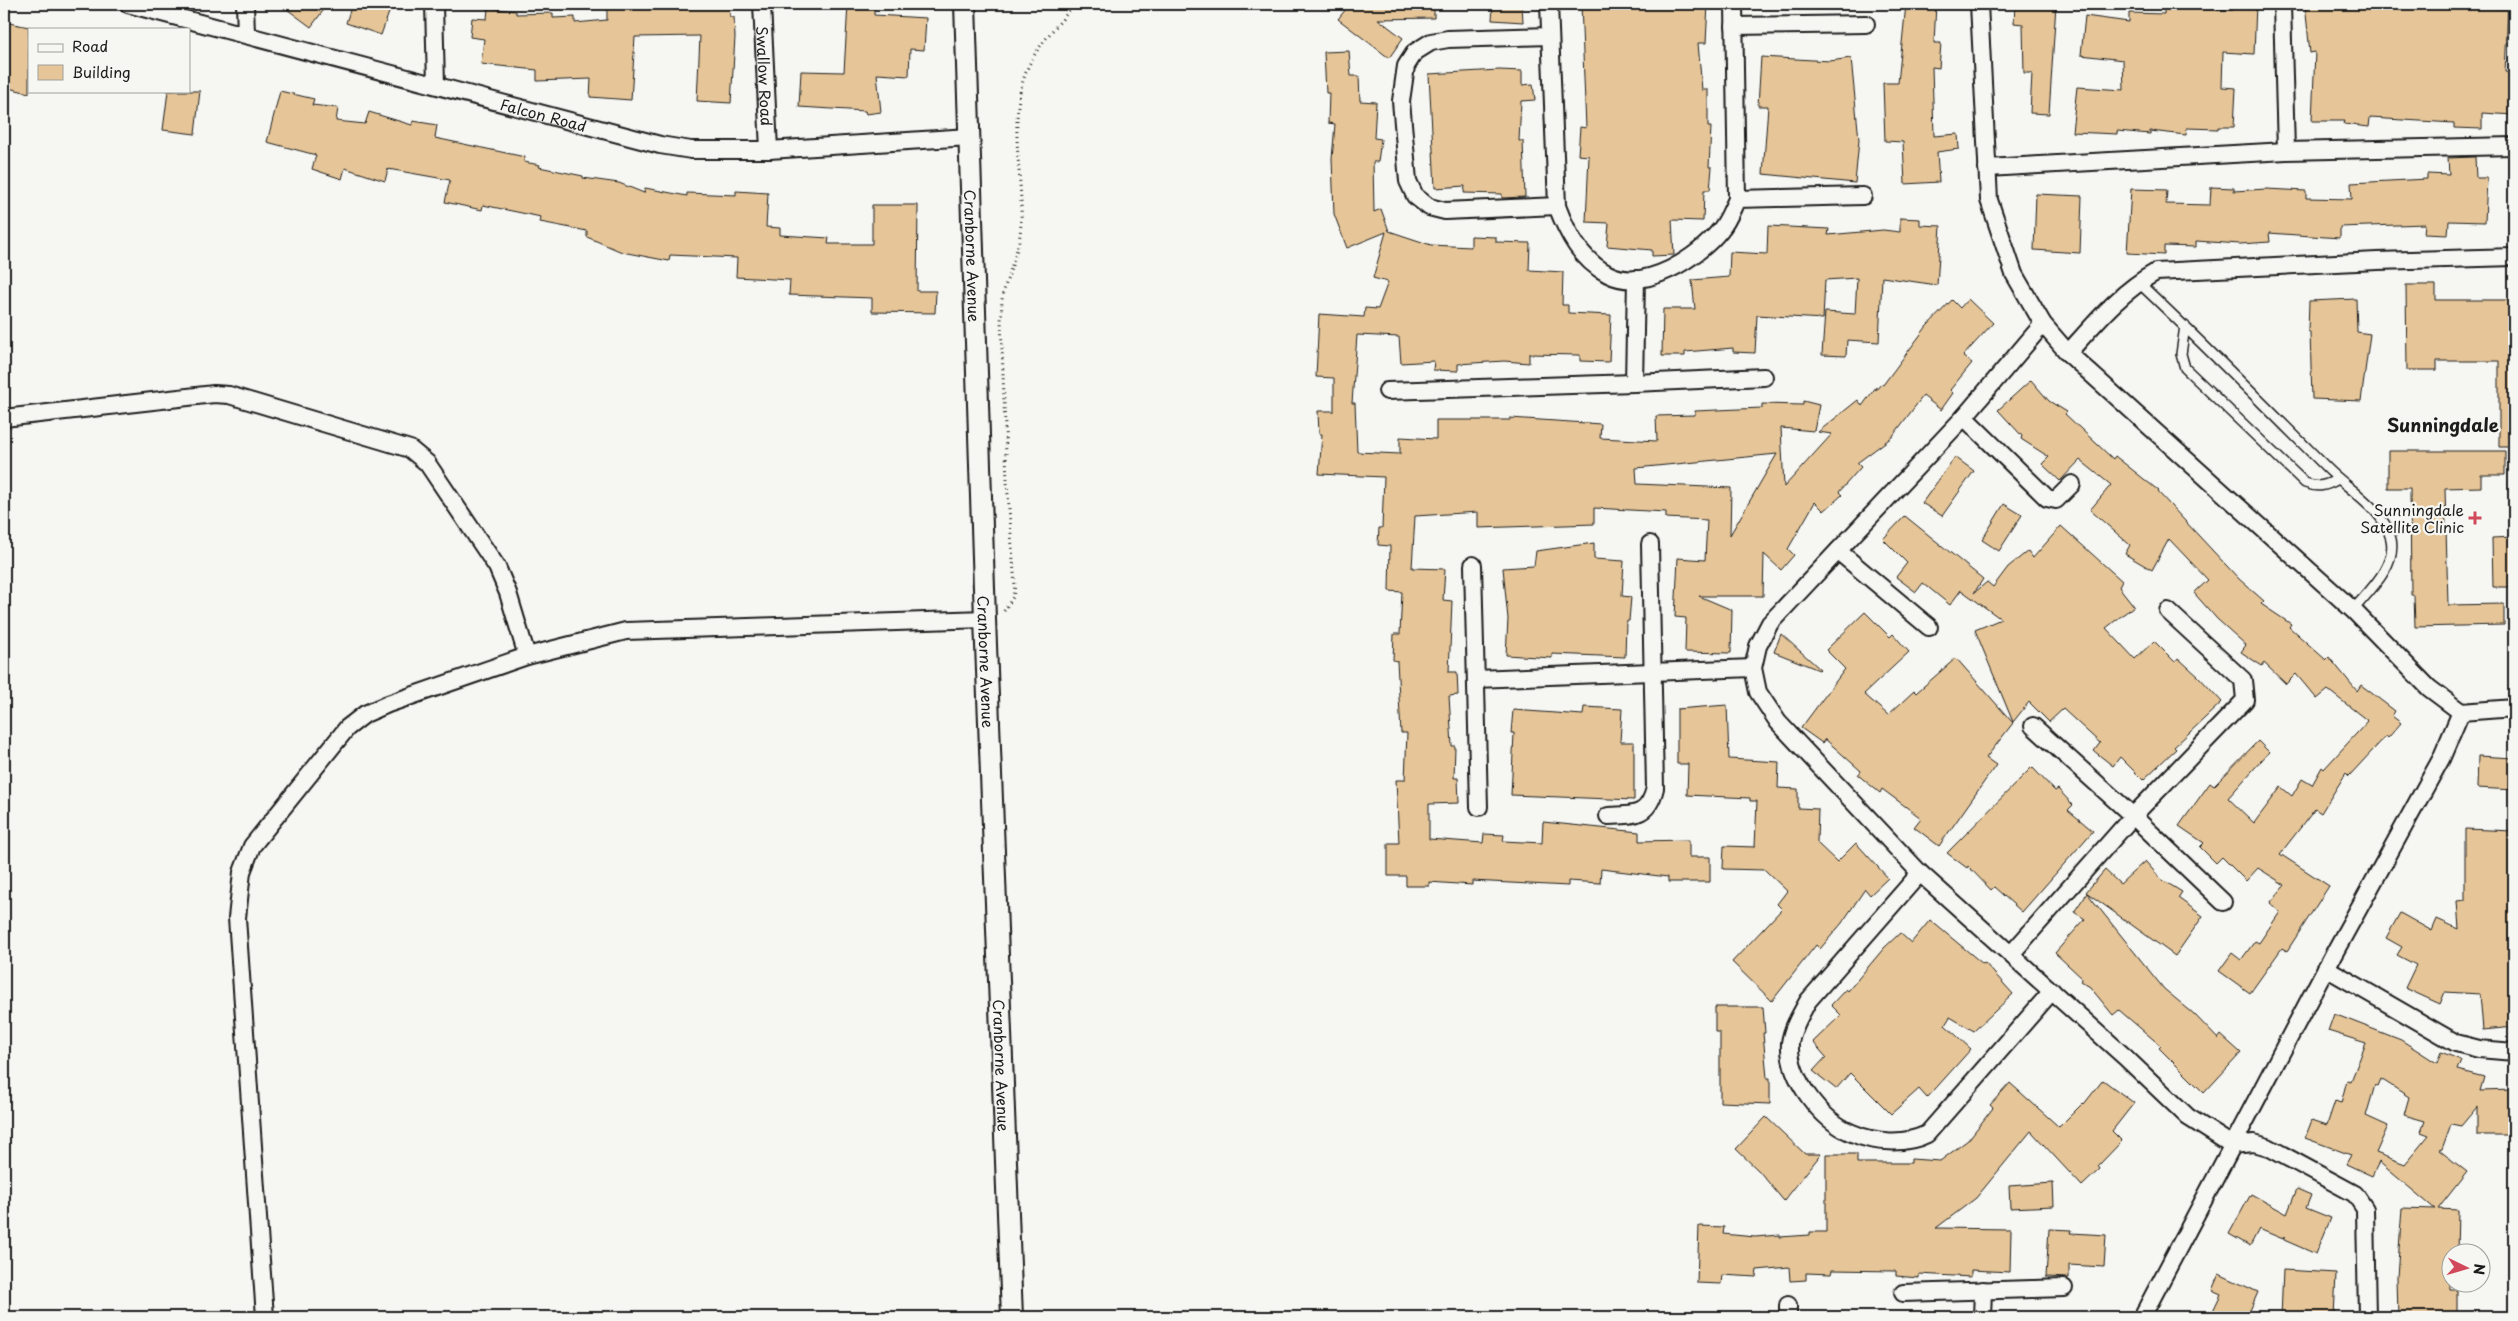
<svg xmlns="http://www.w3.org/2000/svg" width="2518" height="1321" font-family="'Playpen Sans',sans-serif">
<rect width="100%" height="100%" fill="#f6f6f2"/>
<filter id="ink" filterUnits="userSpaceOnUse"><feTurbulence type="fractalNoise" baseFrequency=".02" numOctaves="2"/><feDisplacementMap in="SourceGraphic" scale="10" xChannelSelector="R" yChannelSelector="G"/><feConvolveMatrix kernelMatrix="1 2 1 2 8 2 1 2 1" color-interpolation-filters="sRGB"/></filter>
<g filter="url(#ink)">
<path fill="#e6c698" stroke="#1c1c1c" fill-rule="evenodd" d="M280 4H328L311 27Z
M352 4H392L381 35 346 23Z
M607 4H729L730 17H734L735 37 731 103 697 101 700 36 635 37 631 100 590 97 591 79 537 81V70L481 64 484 39 470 37 472 18 487 19 488 8 516 11V14L553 13V18L575 17V23L607 20Z
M848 4H874V15L926 18 924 50 910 49 909 76 877 74 881 112 866 114 865 111 799 107 801 71 844 72Z
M1350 4H1434V18L1378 19 1403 38 1389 58 1338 19Z
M1493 4H1522L1523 22 1492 20Z
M1581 4H1708L1706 43H1698L1702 90H1708V127H1711L1709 167H1712L1710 190H1704L1703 221 1672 220 1674 255 1652 256V250L1607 246 1609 223 1586 222 1589 156 1578 155 1580 127 1586 128Z
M1906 4H1936L1934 43H1941L1939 68 1932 67 1934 136 1958 134 1959 149 1937 152 1939 182 1905 184 1903 142 1885 141 1883 83H1898Z
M2015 4H2056L2049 114 2030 113 2032 73H2024L2023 24 2014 23Z
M2233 4 2256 5 2254 54 2223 52 2222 87 2236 88 2234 127H2218V129L2187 128 2186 135 2150 131V134L2117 131V134L2072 132 2077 87 2124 90 2123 60 2081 55 2085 16 2129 22V13L2164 14V8L2233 10Z
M2305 4H2368V6L2478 4V7L2508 8 2505 72 2514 73V115L2482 113V129L2454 128V123L2420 121 2370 118 2369 127 2344 124 2345 121H2312L2315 52 2310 53Z
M4 22 29 27V93L4 87Z
M1349 51 1351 76H1359L1360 101 1376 102 1374 138 1381 139 1378 162H1373L1374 212 1381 209 1389 231 1431 245 1471 247V236L1496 237V242L1530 243 1529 270 1563 272 1562 305H1568V313L1611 315 1609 362 1580 361V355L1529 354V363L1504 361 1458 364V371L1433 370 1434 361 1401 363 1399 337 1357 335 1352 403H1355L1357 452 1400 454V437L1436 439V420H1510V418L1601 424 1600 438 1657 441 1656 416 1695 415V411L1762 408V404L1803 405V401L1819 405 1814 431 1781 428 1784 487 1832 434 1818 432 1858 400 1862 406 1876 387V390L1881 384 1883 385 1927 326 1952 300 1960 308 1968 299 1993 323 1963 356 1972 363 1950 390 1953 393 1941 410 1923 396 1892 437 1857 463 1861 467 1839 492 1842 495 1824 511 1815 502 1788 549 1794 555 1781 570 1764 554 1763 596H1699L1732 610 1731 653 1685 652 1686 618 1675 617 1678 558 1705 560 1707 520 1666 518V512L1594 508V524L1478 528V512L1415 516 1412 568 1445 569 1443 600 1452 601 1449 672H1457L1458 695 1449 696 1452 746H1455L1454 778H1458L1459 803 1429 804V839L1483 843 1484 834 1504 835 1503 841 1542 843 1543 822 1639 832V841L1689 840V857H1710V882H1668V877L1601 869 1600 883 1568 881V886L1472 881V885L1429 882V886H1406V876H1388V843H1399L1396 780H1405L1407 733H1401L1397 661 1393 660 1394 634H1400L1402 592 1389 591 1390 546 1378 545 1379 528H1382L1384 477 1319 474 1322 434H1319L1318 411H1334V378L1316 377 1319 314 1364 317 1365 308 1378 309 1388 282 1373 278 1386 232 1347 248 1334 214 1332 159 1335 124 1328 123 1329 93H1326L1324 52ZM1777 454 1730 535 1731 488 1637 484 1636 468Z
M1761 57 1830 61 1851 58 1859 140 1855 183 1763 174 1768 106H1758Z
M1499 70 1522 71V85L1533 84 1535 100 1521 101 1519 141H1523L1525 197 1502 198V194L1464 193 1465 186 1435 188 1429 74Z
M168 91H200L195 134 163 130Z
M280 91 314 99 312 105 338 108 336 121 365 124 369 112 412 125 413 121 437 125 435 138 525 157 524 162 540 165 539 167 583 176V178L619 183 644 193 645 188 687 196V193L736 195V191L768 193 766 227 780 228V235L829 238 828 244H872V205H918L917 291H936L935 313 872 312V298L789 295 790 280 736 277 737 258 670 255 669 261 622 252 587 237V231L540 222 541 217 483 205 482 210 445 202 450 180 388 169 385 181 345 168 342 179 312 169 316 155 267 142Z
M2475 157 2476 178H2487L2485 222 2449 221 2448 235 2424 234 2425 224 2340 227V238L2269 233 2270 242 2240 244 2196 241V247L2164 246V255L2127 253 2131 189 2167 190 2166 204 2210 205 2211 187 2234 188V191L2266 189 2306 191V198L2352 199 2351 183 2427 179V174L2449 175 2448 158Z
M2036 194 2082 196 2080 253 2034 250Z
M1900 218 1920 219V225L1941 226 1937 285 1882 277 1879 342 1847 340 1846 356 1822 355 1825 312 1855 314 1857 278 1825 280 1823 319 1757 315 1755 353 1733 352V348L1685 352V356H1662L1663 309H1695L1692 280 1729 277 1730 252 1767 254 1768 226 1829 229 1828 235 1883 230 1900 232Z
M2406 285H2436V300H2514V447H2499V361H2437V370H2407Z
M2356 299 2357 332 2370 334 2361 401 2312 399 2310 332 2308 331 2309 301Z
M2031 380 2049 401 2067 412 2065 414 2113 459 2115 456 2159 491 2158 492 2239 579 2264 601 2261 604 2291 624 2289 627 2326 660 2329 657 2357 691 2361 685 2395 711 2392 716 2401 723 2388 738 2386 736 2349 776 2346 773 2321 813 2315 809 2280 854 2329 886 2287 951 2282 948 2250 993 2219 971 2232 953 2241 960 2255 941 2259 943 2280 912 2270 903 2285 885 2258 868 2246 881 2222 857 2216 863 2200 847 2204 843 2179 826 2210 783 2214 786 2258 741 2269 752 2228 798 2254 823 2281 787 2292 796 2302 779 2312 785 2322 767 2324 769 2368 721 2328 690 2317 699 2296 674 2286 684 2264 663 2262 666 2241 652 2246 645 2217 619 2194 593 2208 580 2169 539 2152 570 2125 554 2130 545 2090 510 2111 485 2080 460 2060 481 2042 464 2049 457 2021 439 2022 436 1998 410Z
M2388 451H2505V475H2481V487L2445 488 2448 605 2504 604V625L2415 627 2414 595H2411L2410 488H2388Z
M1955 457 1974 471 1942 516 1922 503Z
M2004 504 2022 515 1999 551 1982 540Z
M1905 516 1983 579 1974 593 1987 582 1993 587 2008 567 2028 551 2033 558 2061 526 2122 581 2119 587 2134 606 2106 628 2135 659 2154 641 2175 662 2178 658 2199 677 2222 702 2174 747 2176 749 2143 780 2120 757 2113 766 2094 751 2100 743 2063 709 2049 722 2029 702 2013 722 1975 630 2001 619 1961 590 1950 605 1923 583 1916 592 1896 577 1907 563 1883 539Z
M2514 537V587H2493L2492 538Z
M1594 543V559L1624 561 1622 596 1631 597 1629 621H1626L1625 657 1552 654V658L1506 655 1508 619 1503 568 1534 566 1536 551Z
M1865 612 1890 637 1893 634 1909 652 1864 694 1888 715 1914 691 1916 693 1956 658 2013 723 1986 758 1996 765 1939 846 1914 827 1921 818 1882 789 1880 793 1858 775 1861 771 1825 739 1822 743 1801 728 1845 669 1826 650Z
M1781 634 1820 669 1819 670 1774 652Z
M1727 705 1729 759 1779 762 1778 788 1798 789V808L1818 809 1817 843 1837 862 1856 843 1888 878 1870 895 1865 889 1842 923 1820 949 1816 945 1772 1001 1732 962 1782 909 1777 904 1787 891 1765 870 1723 869 1724 846 1755 847 1757 801H1750V798L1687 795 1688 764H1677V709Z
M1584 707 1622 709 1620 742H1634V800L1511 795 1514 733H1511L1513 710 1583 715Z
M2478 756 2514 758V790L2477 788Z
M2032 767 2055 791 2058 789 2073 805 2068 810 2093 831 2022 912 1994 887 1991 890 1968 866 1967 868 1947 853Z
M2465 829 2514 831 2512 898 2514 897V1027L2483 1030 2480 994 2445 992 2440 1004 2405 988 2416 965 2397 955 2402 947 2386 938 2400 913 2432 931 2437 919 2459 929 2457 901 2465 900Z
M2145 861 2161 879 2182 892 2178 898 2203 916 2175 956 2086 892 2105 870 2120 884Z
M2087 893 2164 989 2194 1014 2218 1039 2221 1035 2241 1053 2204 1093 2159 1048 2161 1046 2119 1010 2113 1015 2090 987 2080 981 2082 978 2055 953 2085 919 2074 912Z
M1930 920 1983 964 1985 963 2013 994 1974 1031 1950 1017 1945 1025 1971 1049 1927 1098 1919 1089 1891 1114 1850 1073 1836 1089 1813 1071 1826 1057 1813 1042 1841 1015 1831 1005 1846 989 1848 991 1884 948 1900 933 1911 943Z
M1715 1007H1763L1765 1033H1763L1767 1078H1770V1104L1720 1102V1032H1715Z
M2334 1014 2401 1040 2437 1063 2441 1052 2461 1060 2457 1070 2484 1077 2480 1091 2514 1090V1135H2477V1107L2461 1126 2451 1124 2442 1149 2439 1150 2467 1172 2438 1209 2458 1210 2457 1254H2450V1290H2457V1317H2398L2397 1277 2402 1208 2435 1209 2379 1162 2372 1176 2346 1164 2351 1155 2305 1138 2312 1120 2327 1125 2335 1101 2341 1103 2347 1080 2351 1081 2366 1043 2328 1031ZM2381 1079 2409 1097 2404 1115 2425 1121 2421 1132 2429 1135 2405 1164 2376 1153 2388 1126 2366 1116 2375 1085 2378 1086Z
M2103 1080 2134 1103 2112 1131 2122 1141 2098 1166 2100 1169 2082 1186 2031 1131 1976 1198 1936 1228 2011 1229 2010 1272 1971 1270V1277L1919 1274V1278L1896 1276V1271L1832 1270 1831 1274 1806 1273V1280L1790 1281 1789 1267 1757 1270 1756 1277 1722 1275 1721 1284 1697 1283 1699 1226 1724 1227 1723 1234 1755 1237 1780 1235V1237L1810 1235V1232H1826V1154H1857V1163H1911V1159L1940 1161 1968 1140 1993 1108 1990 1105 2010 1083 2059 1127 2083 1103 2084 1104Z
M1766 1117 1805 1154H1821L1784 1201 1759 1171 1736 1149Z
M2053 1183 2054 1206 2010 1208 2009 1186Z
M2297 1189 2311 1195 2306 1208 2331 1218 2316 1254 2284 1240V1236L2283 1239 2259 1229 2250 1246 2229 1234 2251 1194 2287 1214Z
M2049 1229 2072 1230 2071 1233 2106 1235 2104 1267 2069 1265V1278L2046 1277Z
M2283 1270 2336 1273 2334 1317H2281Z
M2219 1274 2258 1292 2249 1313 2243 1310 2240 1317H2210L2221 1294 2212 1290Z"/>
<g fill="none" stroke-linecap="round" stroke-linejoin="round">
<defs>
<path id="service" d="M2138 282C2203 343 2265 406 2328 469 2348 489 2384 509 2391 539 2397 566 2368 592 2353 610
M2185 326 2181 354 2185 368 2305 483C2318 488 2326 486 2338 479"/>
<g id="minor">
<path id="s1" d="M128 4 660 145 691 150H769L969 137"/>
<path d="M245 4 246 34"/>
<path d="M434 4 436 85"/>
<path id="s2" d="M762 4 769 150"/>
<path d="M1549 4 1557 206C1567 233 1581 260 1608 274 1645 293 1699 257 1721 229 1728 221 1732 209 1737 199L1734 4"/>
<path d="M1979 4 1989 200 2014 274 2043 324 2068 353 2353 610 2429 688 2461 712 2514 708"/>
<path d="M2282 4 2286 151"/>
<path d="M1734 26 1866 24"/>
<path d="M1549 36 1448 39 1431 42 1415 52 1406 66 1401 101 1408 181 1415 196 1429 207 1445 211 1557 206"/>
<path d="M1987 168 2286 151 2514 146"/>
<path d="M1737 199 1863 196"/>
<path d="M1636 279 1634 383 1764 377"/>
<path d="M2043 324 1964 417 1770 623 1758 646 1753 668 1758 692 1778 722 1920 873 2125 1057 2188 1117 2232 1145 2254 1143 2268 1147 2355 1194 2365 1209 2367 1317"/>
<path d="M2068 353C2095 323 2120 292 2156 272L2377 261 2514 257"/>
<path d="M1387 391 1634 383"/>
<path d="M1964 417 2047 498 2056 500 2072 484"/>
<path d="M4 418 214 394 229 395 410 449 427 463 497 567 508 593 527 656"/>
<path d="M1838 551 1929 627"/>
<path d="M1473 565 1479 807"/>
<path d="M1476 679 1753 668"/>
<path d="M2033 726 2133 816 2223 902"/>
<path d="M1608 816C1634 815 1648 817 1655 788L1650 544"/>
<path d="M1920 873 1808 1001C1801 1014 1792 1028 1790 1043 1788 1078 1821 1120 1852 1133 1875 1143 1905 1145 1927 1134L2052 991"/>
<path d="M2012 953 2133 816 2245 700 2243 680 2168 611"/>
<path d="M2326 968 2456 1043 2479 1049 2514 1052"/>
<path d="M1903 1293 2064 1288"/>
<path d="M265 1317 237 918 242 872 252 846 347 728 365 714 388 704 527 656 626 631 985 619"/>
<path d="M1788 1317V1305"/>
<path d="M1982 1317 1983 1290"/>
<path d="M2142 1317 2326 968 2441 759 2461 712"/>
</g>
<g id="tertiary">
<path id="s3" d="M965 4 985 619 1012 1317"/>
</g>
</defs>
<use href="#service" stroke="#1c1c1c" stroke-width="12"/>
<use href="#minor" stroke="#1c1c1c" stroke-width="20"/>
<use href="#tertiary" stroke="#1c1c1c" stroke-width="24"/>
<path stroke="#1c1c1c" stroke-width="3" stroke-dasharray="1 4" stroke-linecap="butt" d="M1004 611 1013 597 1015 586 1007 482 1001 320C1002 312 1001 302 1003 294 1008 274 1017 255 1020 235 1026 181 1006 125 1026 72 1036 46 1058 25 1075 4"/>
<use href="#service" stroke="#f6f6f2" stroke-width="9"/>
<use href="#minor" stroke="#f6f6f2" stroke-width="16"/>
<use href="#tertiary" stroke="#f6f6f2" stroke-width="20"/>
</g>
</g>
<path fill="#d1495b" stroke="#f6f6f2" stroke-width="2" d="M2472.5 510.5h5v5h5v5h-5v5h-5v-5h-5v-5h5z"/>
<g text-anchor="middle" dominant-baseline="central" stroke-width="4.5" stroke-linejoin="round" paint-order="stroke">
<g font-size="15" fill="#1c1c1c" stroke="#f6f6f2">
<text stroke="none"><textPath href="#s2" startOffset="72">Swallow Road</textPath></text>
<text stroke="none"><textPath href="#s1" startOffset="430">Falcon Road</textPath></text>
<text stroke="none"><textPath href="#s3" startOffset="252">Cranborne Avenue</textPath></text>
<text stroke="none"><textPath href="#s3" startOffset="658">Cranborne Avenue</textPath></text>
<text stroke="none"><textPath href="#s3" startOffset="1062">Cranborne Avenue</textPath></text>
</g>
<g font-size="15" fill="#1c1c1c" stroke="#f6f6f2" text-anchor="end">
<text x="2464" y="509">Sunningdale<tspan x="2464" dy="17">Satellite Clinic</tspan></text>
</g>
<g font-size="18" font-weight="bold" fill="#1c1c1c" stroke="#f6f6f2">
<text x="2443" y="424">Sunningdale</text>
</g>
</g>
<rect width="2518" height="1321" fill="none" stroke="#f6f6f2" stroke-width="20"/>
<rect x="10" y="10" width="2498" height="1301" fill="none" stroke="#1c1c1c" stroke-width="2" filter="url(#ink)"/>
<rect x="28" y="28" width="162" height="65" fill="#f6f6f2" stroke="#9f9f9c"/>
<rect x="38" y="44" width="25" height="8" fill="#f6f6f2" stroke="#9f9f9c"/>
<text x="72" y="52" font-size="15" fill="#1c1c1c">Road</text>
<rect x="38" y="65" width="25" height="15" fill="#e6c698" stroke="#9f9f9c"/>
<text x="72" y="78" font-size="15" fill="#1c1c1c">Building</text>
<g transform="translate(2466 1268) rotate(95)"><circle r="24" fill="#f6f6f2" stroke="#9f9f9c"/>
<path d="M0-4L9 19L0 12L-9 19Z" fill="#d1495b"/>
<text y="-8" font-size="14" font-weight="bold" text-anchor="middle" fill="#1c1c1c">N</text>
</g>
</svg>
